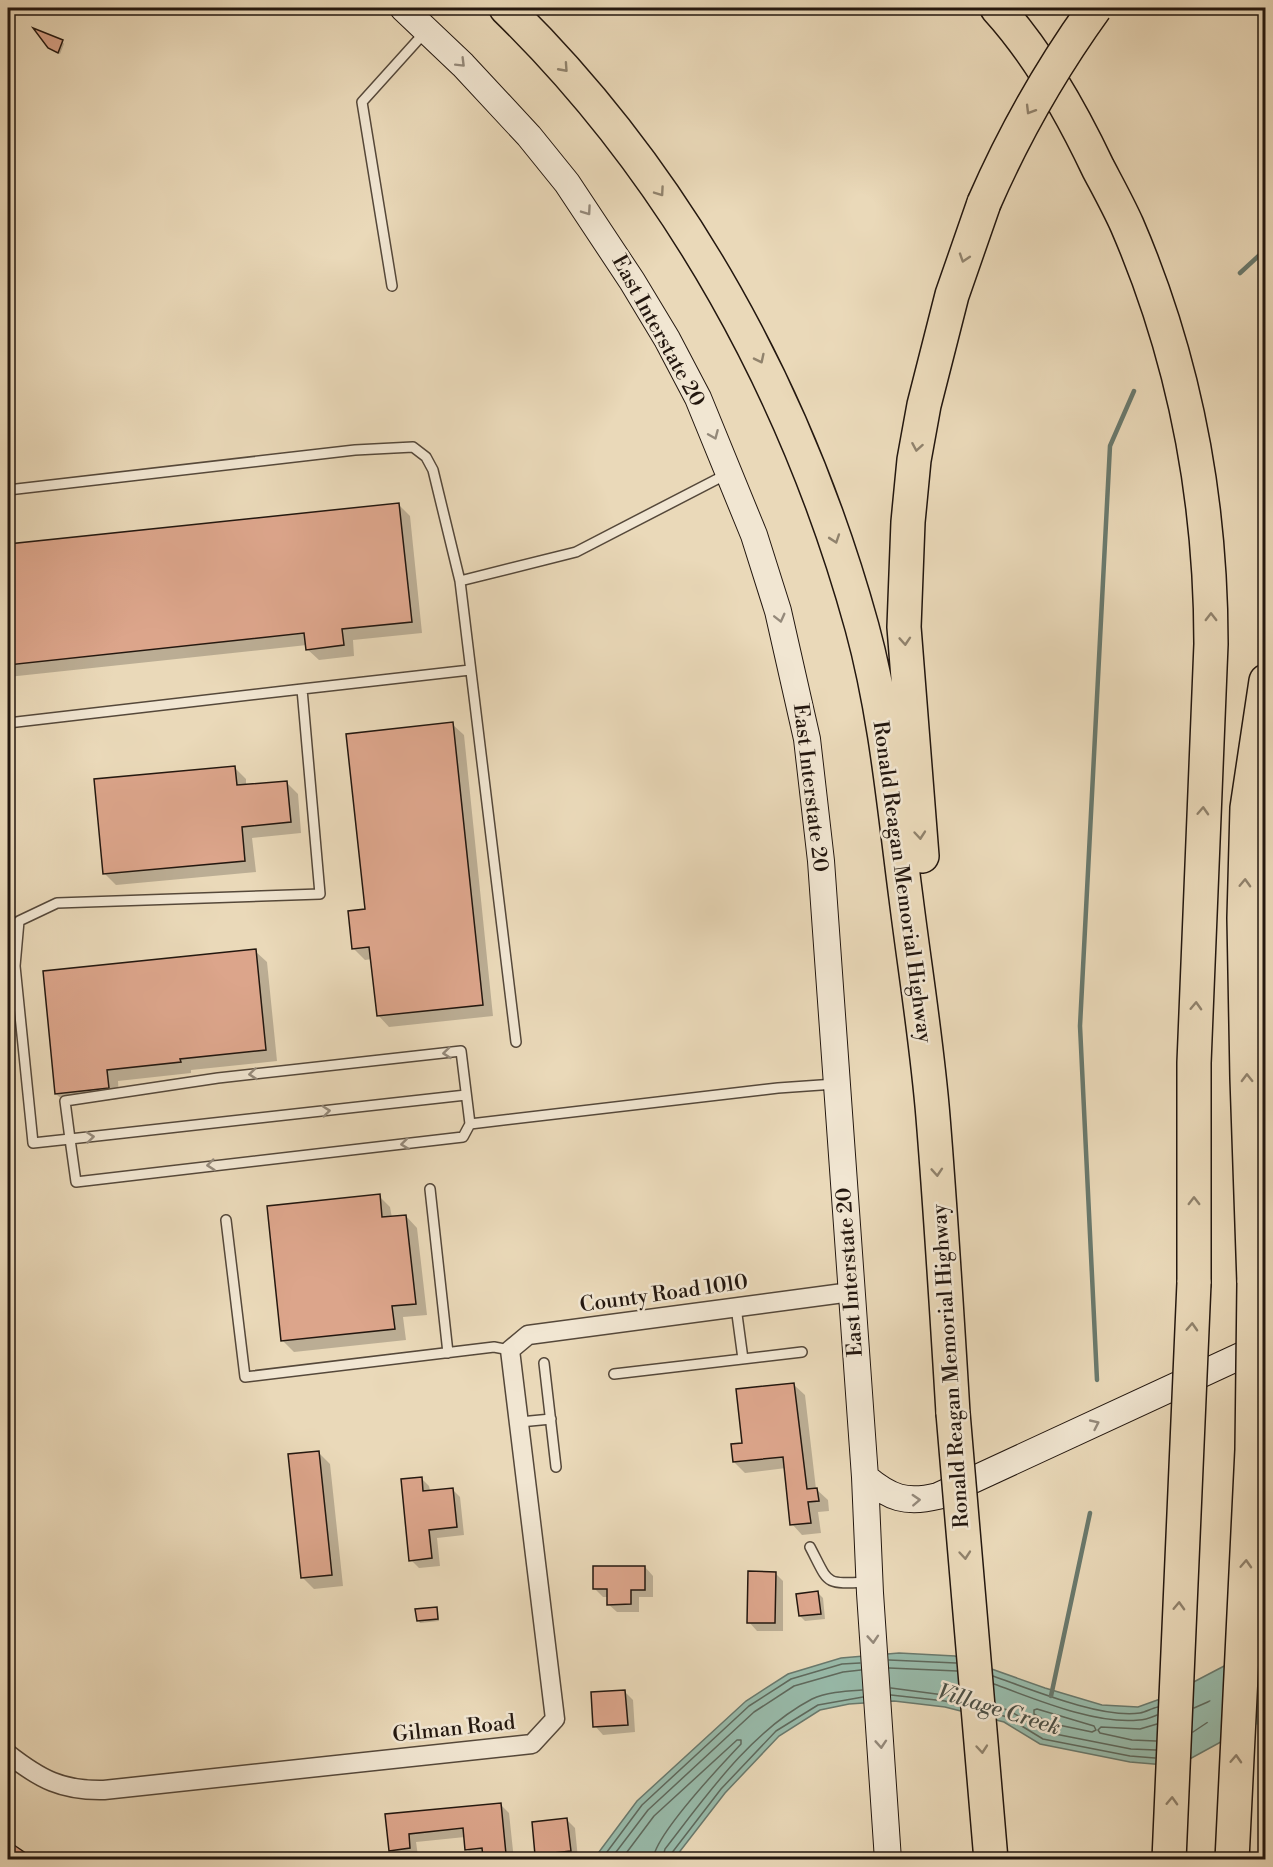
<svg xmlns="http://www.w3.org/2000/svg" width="1273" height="1867" font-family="'Libre Bodoni',serif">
<rect width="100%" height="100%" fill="#ead9b9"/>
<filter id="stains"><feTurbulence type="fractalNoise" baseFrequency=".00333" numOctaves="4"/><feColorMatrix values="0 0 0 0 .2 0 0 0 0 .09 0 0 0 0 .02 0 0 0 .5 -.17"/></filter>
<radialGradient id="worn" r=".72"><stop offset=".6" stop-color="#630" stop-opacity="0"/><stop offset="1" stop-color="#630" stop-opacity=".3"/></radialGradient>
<path fill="#98bbab" stroke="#69796d" stroke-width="1.5" d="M899 1653 955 1656 1045 1688 1102 1705 1138 1707 1163 1698 1228 1664 1239 1732 1177 1766 1130 1762 1040 1744 1004 1722 945 1707 894 1701 849 1704 820 1710 779 1736 725 1793 674 1859 593 1860 637 1801 746 1701 788 1674 841 1658Z"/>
<path fill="#0003" d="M62 41 64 44 60 54 49 47Z
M398 504 410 516 422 633 353 640 354 656 319 660 307 649V645L8 677V546Z
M452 724 464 735 493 1016 389 1027 378 1015 372 959 365 960 353 948 367 910Z
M234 767 246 779V786L286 782 298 794 301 833 252 838 256 872 116 885 105 874Z
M255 951 267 962 277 1061 191 1070V1073L118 1081 119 1099 68 1105 56 1094Z
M379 1196 390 1207 392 1218 406 1216 417 1228 427 1315 403 1317 406 1340 294 1352 283 1341Z
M794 1385 805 1395 816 1489 828 1500 829 1511 818 1512 821 1533 802 1535 792 1524 786 1468 745 1473 734 1462 744 1444Z
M318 1452 330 1464 343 1586 314 1589 303 1578Z
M421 1478 429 1486 430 1491 452 1489 460 1497 464 1535 437 1538 440 1566 419 1568 411 1560Z
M645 1567 653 1576V1597H639V1612H617L608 1604V1597H603L595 1589Z
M775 1573 783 1581V1631H757L749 1622Z
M818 1593 823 1598 825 1619 805 1621 800 1616Z
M436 1609 438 1611 439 1621 420 1623 418 1620Z
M625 1692 633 1700 635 1732 603 1735 595 1726Z
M500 1804 509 1813 514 1860H488L485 1857 475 1858 467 1849 465 1837 416 1842 418 1856 398 1858 390 1850 386 1815Z
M567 1820 575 1828 578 1859 542 1860 537 1854Z"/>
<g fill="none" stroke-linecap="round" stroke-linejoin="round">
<path stroke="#5e695d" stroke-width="1.5" d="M889 1660 956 1663
M889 1668 957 1671
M993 1676C1030 1689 1102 1719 1140 1713 1146 1712 1152 1708 1158 1707
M994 1684C1035 1699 1096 1725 1139 1720 1145 1720 1152 1717 1157 1715
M891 1688 959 1697
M891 1695 945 1701 960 1705
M996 1706 1010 1711 1045 1732 1131 1749 1156 1750
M1037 1709 1094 1726 1096 1730 1092 1732 1049 1723 1034 1714V1710Z
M997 1714 1007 1717 1043 1739 1130 1756 1155 1758
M1193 1732 1214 1718 1210 1701 1194 1708
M1156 1741 1132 1740 1100 1733 1098 1730 1101 1727 1140 1729 1157 1724
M601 1860 642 1805 749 1706 791 1679 842 1664 860 1663
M610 1860 648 1810 754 1712 794 1686 843 1672 861 1670
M621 1860 654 1816 737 1740H741V1744C723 1763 654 1836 653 1860
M662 1860 665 1849C706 1796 751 1731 812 1699 826 1692 847 1691 862 1690
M670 1860 671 1854 721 1789 776 1731 818 1705 863 1697"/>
<path stroke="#69796d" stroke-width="4.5" d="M1240 273 1266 249
M1097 1380 1080 1026 1110 446 1134 391
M1051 1696 1090 1513"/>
<path stroke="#98bbab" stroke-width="28" d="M1224 1705 1266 1680
M1218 1713 1266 1710"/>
</g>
<path fill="#dca58b" stroke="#23170f" stroke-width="1.5" d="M33 28 63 40 58 53 48 48Z
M399 503 412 622 342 629 344 645 306 650 304 633 8 665V544Z
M453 722 483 1005 377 1016 369 947 352 949 348 911 365 909 346 734Z
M235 766 237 785 287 781 291 822 242 827 245 861 103 874 94 779Z
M256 949 266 1050 180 1059 181 1062 107 1070 109 1088 55 1094 43 971Z
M380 1194 382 1217 406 1215 416 1304 392 1306 395 1329 281 1341 267 1206Z
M794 1383 807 1489 817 1488 819 1501 808 1502 811 1523 790 1525 783 1457 733 1462 731 1444 742 1443 736 1389Z
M319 1451 332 1575 301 1578 288 1454Z
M422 1477 423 1491 453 1488 457 1527 429 1530 432 1558 409 1561 401 1479Z
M593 1566H645V1590H631V1604L607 1605V1589H593Z
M748 1571 776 1572 775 1623H747Z
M818 1591 821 1614 799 1616 796 1594Z
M437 1607 438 1619 417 1621 415 1609Z
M625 1690 628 1725 593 1727 591 1692Z
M501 1803 506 1854 483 1857 482 1848 465 1850 463 1828 409 1834 410 1848 389 1851 385 1814Z
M567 1818 571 1851 535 1855 532 1822Z
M8 1841 36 1860H8Z"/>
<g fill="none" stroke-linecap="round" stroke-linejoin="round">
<defs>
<path id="service" d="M392 286 362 102 426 31
M8 490 355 450 413 447 426 457 433 470 460 581
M8 723 302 689
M516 1042 460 581 576 552 727 474
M466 1095 70 1139 65 1101 218 1078 461 1051 470 1124 463 1137 76 1182 70 1139 33 1143 15 966 19 921 57 903 320 894 302 689 470 670
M470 1124 778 1088 835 1084
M430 1189 448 1353
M226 1220 245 1377 494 1347 510 1350
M736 1307 743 1359
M544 1363 556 1467
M614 1374 802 1352
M520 1422 551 1419
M810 1547C830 1585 823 1584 868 1582"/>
<path id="minor" d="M8 1754C40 1779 62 1791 104 1790L532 1744 555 1719 510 1350 528 1335 851 1292"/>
<path id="secondary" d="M403 8 463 65 529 136 567 183 632 281 667 339 698 398 754 535 778 611 807 739 821 861 865 1477 870 1593 888 1860
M865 1477C890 1498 906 1504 938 1496L1247 1353 1265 1339"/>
<path id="motorway" d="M506 8C679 177 798 395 862 627 886 715 894 807 906 898 915 970 927 1043 933 1117 941 1215 947 1314 953 1413
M997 8C1039 54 1071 111 1098 168 1108 187 1118 205 1127 225 1184 357 1211 500 1211 644L1194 1063V1283
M922 856 904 627 908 522 914 460 924 405 952 295 984 203
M1254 1283 1247 1078 1244 918 1247 808 1266 681"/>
</defs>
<use href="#service" stroke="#55483a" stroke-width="12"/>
<use href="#minor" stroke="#55483a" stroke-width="21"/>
<use href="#secondary" stroke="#23170f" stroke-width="28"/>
<use href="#motorway" stroke="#23170f" stroke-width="36"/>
<use href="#service" stroke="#f1e6d2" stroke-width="9"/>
<use href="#minor" stroke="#f1e6d2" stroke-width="18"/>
<use href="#secondary" stroke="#f1e6d2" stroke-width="26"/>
<use href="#motorway" stroke="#ead9b9" stroke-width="33"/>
<defs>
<path id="motorway-bridge" d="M984 203C1014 134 1051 69 1095 8
M953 1413 991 1860
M1169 1860 1194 1283
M1232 1860 1252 1450 1254 1283"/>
</defs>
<use href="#motorway-bridge" stroke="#23170f" stroke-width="36" stroke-linecap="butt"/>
<use href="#motorway-bridge" stroke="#ead9b9" stroke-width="33"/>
</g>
<defs><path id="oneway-chevron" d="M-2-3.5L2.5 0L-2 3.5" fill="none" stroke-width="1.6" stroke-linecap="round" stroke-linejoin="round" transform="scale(1.5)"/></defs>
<g stroke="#94897a">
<use href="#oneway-chevron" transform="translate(461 63) rotate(45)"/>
<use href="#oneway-chevron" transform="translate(587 211) rotate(55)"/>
<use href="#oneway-chevron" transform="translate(714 435) rotate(67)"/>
<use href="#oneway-chevron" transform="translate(780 618) rotate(76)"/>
<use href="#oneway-chevron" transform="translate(447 1053) rotate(174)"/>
<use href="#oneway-chevron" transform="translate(253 1074) rotate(174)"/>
<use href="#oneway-chevron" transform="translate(326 1111) rotate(-6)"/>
<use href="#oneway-chevron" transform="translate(90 1137) rotate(-6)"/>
<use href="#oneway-chevron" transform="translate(405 1144) rotate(173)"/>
<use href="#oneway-chevron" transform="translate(211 1165) rotate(174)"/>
<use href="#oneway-chevron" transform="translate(1095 1424) rotate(-25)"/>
<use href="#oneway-chevron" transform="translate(916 1500) rotate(-3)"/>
<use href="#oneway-chevron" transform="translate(873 1639) rotate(86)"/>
<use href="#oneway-chevron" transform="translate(881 1744) rotate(86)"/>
</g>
<g stroke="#90826c">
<use href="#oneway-chevron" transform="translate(564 68) rotate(48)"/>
<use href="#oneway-chevron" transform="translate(1030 110) rotate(121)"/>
<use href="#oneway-chevron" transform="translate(660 192) rotate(55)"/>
<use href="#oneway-chevron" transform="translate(964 258) rotate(108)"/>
<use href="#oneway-chevron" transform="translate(760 359) rotate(64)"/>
<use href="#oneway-chevron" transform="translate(917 447) rotate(100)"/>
<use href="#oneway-chevron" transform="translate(835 539) rotate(71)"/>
<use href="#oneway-chevron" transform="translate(1211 617) rotate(-90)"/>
<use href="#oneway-chevron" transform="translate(905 641) rotate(86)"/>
<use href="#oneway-chevron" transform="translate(1203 811) rotate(-87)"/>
<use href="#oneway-chevron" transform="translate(920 835) rotate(85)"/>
<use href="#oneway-chevron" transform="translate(1245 883) rotate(-88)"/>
<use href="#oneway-chevron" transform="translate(1196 1006) rotate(-88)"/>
<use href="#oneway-chevron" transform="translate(1247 1078) rotate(-91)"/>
<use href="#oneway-chevron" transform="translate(937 1172) rotate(86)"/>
<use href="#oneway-chevron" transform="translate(1194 1201) rotate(-90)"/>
<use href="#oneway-chevron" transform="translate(1192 1327) rotate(-87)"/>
<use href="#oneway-chevron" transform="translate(965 1555) rotate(85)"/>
<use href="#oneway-chevron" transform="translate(1246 1564) rotate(-87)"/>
<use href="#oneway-chevron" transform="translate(1179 1606) rotate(-88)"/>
<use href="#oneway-chevron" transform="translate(982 1749) rotate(85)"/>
<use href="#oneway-chevron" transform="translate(1236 1759) rotate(-87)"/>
<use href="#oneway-chevron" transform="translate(1172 1801) rotate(-88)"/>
</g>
<g text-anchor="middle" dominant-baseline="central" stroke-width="5" stroke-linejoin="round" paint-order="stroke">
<g font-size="21" fill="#23170f" stroke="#f1e6d2">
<text transform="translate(658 331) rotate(61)">East Interstate 20</text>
<text transform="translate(810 788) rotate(83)">East Interstate 20</text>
<text transform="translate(902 882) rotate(82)">Ronald Reagan Memorial Highway</text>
<text transform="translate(850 1272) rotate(-94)">East Interstate 20</text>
<text transform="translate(664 1294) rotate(-8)">County Road 1010</text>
<text transform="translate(951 1366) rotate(-94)">Ronald Reagan Memorial Highway</text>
<text transform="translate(454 1729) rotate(-6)">Gilman Road</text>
</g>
<g font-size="22" font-style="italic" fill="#4c5046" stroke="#f1e6d2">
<text transform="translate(999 1710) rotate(17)">Village Creek</text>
</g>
</g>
<rect width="1273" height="1867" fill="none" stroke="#ead9b9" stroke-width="30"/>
<rect x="9" y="9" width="1255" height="1849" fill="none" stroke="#23170f" stroke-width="3"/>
<rect x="15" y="15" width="1243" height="1837" fill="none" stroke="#23170f" stroke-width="1.5"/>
<rect width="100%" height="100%" filter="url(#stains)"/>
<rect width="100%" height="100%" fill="url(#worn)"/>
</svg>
